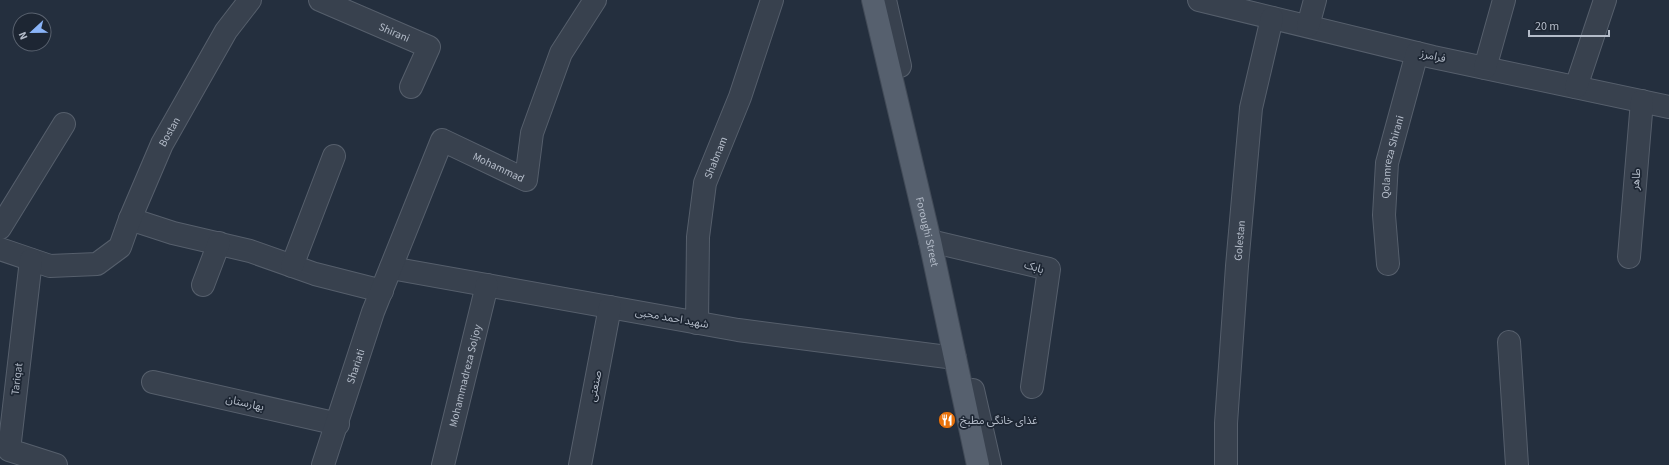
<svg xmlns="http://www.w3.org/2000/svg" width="1669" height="465" font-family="'Source Sans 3','Noto Sans Arabic',sans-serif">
<rect width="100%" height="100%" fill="#242f3e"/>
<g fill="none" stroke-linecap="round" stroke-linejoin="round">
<defs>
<g id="minor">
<path id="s1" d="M320 0 429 47 411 87"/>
<path d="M885 0 900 66"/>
<path d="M1199 0 1433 57 1669 107"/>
<path d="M1308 26 1315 0"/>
<path d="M1485 68 1504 0"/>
<path d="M1576 87 1605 0"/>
<path d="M130 219 173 233 250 251 315 274 382 291"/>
<path d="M0 228 64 124"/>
<path d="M930 241 1049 269 1032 387"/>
<path id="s2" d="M0 249 50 266 97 264 120 247 130 219 162 144 226 31 250 0"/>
<path d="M1629 257 1642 101"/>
<path d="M31 260 9 450 56 465"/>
<path id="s3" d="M1388 264 1384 215 1387 163 1417 53"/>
<path d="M292 266 334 156"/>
<path d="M391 268 738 330 955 358"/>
<path d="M203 285 219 243"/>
<path id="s4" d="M697 323 698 237 705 183 740 97 772 0"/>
<path d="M1509 342 1517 465"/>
<path d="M153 382 338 424"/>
<path d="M973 390 990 465"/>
<path id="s5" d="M323 465 373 312 442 140 526 180 532 133 561 53 595 0"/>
<path id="s6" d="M443 465 487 285"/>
<path d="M580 465 610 307"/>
<path id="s7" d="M1226 465V423L1237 266 1251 108 1272 18"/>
</g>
<g id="major">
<path id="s8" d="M873 0 930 241 978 465"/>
</g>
</defs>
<use href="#minor" stroke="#565f6c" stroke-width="24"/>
<use href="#major" stroke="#414a57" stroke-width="24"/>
<use href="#minor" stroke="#38414e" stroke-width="22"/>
<use href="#major" stroke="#56606e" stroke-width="22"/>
</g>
<defs>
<symbol id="restaurant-disc" viewBox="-11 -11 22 22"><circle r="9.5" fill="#e8710a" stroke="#1d2633"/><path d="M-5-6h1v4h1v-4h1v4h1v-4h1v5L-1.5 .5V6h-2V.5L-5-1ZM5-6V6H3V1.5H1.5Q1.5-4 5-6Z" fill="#fff"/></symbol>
</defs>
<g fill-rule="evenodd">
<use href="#restaurant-disc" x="937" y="410" width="20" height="20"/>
</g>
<g text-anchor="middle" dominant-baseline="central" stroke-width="3.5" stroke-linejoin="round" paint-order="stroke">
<g font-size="11" fill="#b4bcc9" stroke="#1d2633">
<text stroke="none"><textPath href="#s1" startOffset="81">Shirani</textPath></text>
<text transform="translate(1433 56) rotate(13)">فرامرز</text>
<text stroke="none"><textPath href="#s2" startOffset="254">Bostan</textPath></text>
<text stroke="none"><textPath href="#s3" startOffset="108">Qolamreza Shirani</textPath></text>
<text stroke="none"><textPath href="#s4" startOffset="168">Shabnam</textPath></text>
<text stroke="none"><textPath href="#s5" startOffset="409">Mohammad</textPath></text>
<text transform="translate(1636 179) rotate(-85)">طاهر</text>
<text stroke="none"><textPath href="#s8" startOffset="238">Foroughi Street</textPath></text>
<text stroke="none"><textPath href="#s7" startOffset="225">Golestan</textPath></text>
<text transform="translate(1034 267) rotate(17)">بابک</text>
<text transform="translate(672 318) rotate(10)">شهید احمد محبی</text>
<text stroke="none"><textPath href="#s5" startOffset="104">Shariati</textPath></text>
<text stroke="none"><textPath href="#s6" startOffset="92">Mohammadreza Soljoy</textPath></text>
<text transform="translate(17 379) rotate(-83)">Tariqat</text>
<text transform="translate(595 386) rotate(-79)">صنعتی</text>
<text transform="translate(245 403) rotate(13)">بهارستان</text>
</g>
<g font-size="11" fill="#b4bcc9" stroke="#1d2633" text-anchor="start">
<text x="960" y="420">غذای خانگی مطبخ</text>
</g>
</g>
<g transform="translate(32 32) rotate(248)"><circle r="19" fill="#1d2633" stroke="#59626f"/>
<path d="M0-3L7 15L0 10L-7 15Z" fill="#8ab4f8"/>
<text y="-6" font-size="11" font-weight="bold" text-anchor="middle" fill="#b4bcc9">N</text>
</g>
<path d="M1529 30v6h80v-6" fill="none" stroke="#b4bcc9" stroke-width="2"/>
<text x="1535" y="30" font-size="12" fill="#b4bcc9" stroke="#1d2633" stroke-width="3" paint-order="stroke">20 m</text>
</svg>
